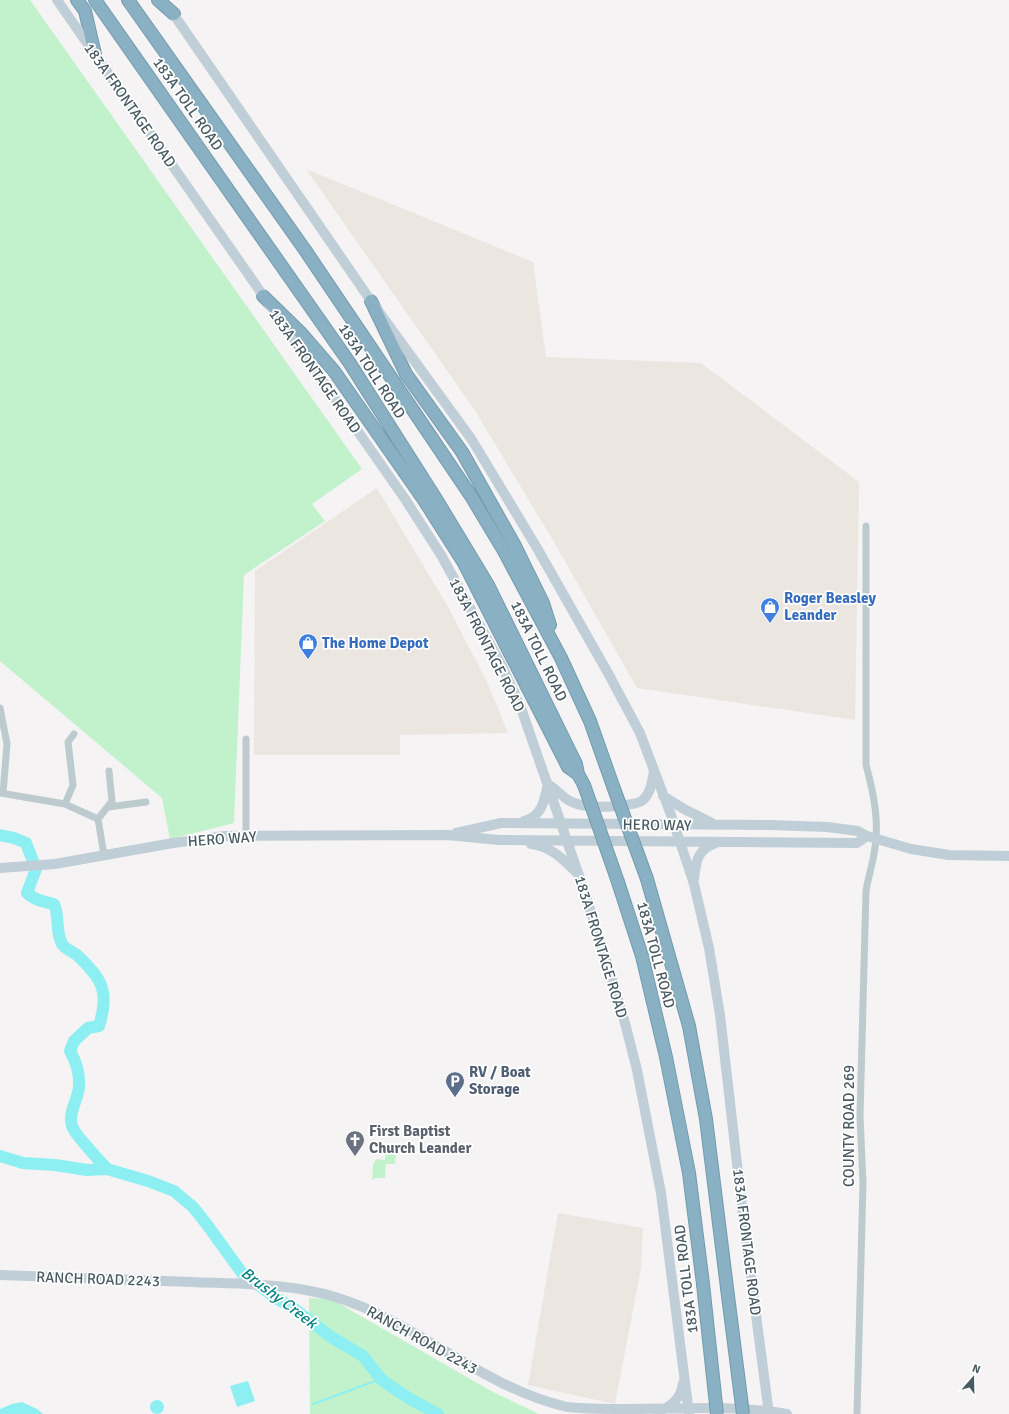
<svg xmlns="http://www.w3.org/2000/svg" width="1009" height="1414" font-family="Signika,sans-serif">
<rect width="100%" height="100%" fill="#f5f3f3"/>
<path fill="#ebe6e0" d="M306 169 533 262 546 357 701 363 859 482 855 720 637 688 554 542 474 409Z
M377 488 448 607 487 682 508 733 400 735V755H254L255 571Z
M558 1213 643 1228 641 1268 615 1404 528 1385Z"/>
<path fill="#c1f2cb" d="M0 0H30L362 469 312 504 325 521 244 575 234 823 170 839 162 798 0 661Z
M386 1150 396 1151 395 1164H386L385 1178H376L372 1180 373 1165 376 1159 385 1160Z
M309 1298 333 1300 491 1391 539 1414H310Z"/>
<path fill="#8deff1" d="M248 1381 255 1401 237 1407 230 1386Z
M150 1407a7 7 0 1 1 14 0a7 7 0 1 1-14 0Z
M22 1402 37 1409 43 1414H0V1409L12 1404Z"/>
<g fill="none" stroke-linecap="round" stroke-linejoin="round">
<path stroke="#8deff1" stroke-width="2" d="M313 1404 381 1379"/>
<path stroke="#8deff1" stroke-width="12" d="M0 835 14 838 26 843 36 869 27 893C34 900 45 902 54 904 60 917 55 931 62 944 65 949 72 951 77 955 102 979 110 991 99 1026L88 1028 74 1041 70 1051C77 1063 80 1073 79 1087 78 1100 68 1112 72 1126 74 1134 100 1161 107 1169
M0 1156 23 1163 55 1165 87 1170 107 1169 148 1181 174 1191 193 1207 208 1226 242 1273 273 1296 293 1308 331 1337 363 1356 381 1379 386 1383 410 1399 438 1414"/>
<defs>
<path id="highway" d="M77 0 85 11 95 54
M95 0 349 362 436 499 488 585 576 764 578 774 584 785
M128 0 305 250 471 496 504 551 561 658 590 721 613 786
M158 0 174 14
M263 296 301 333 334 371 424 500 464 563 568 767 578 774
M371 301 406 374 462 452 515 546 543 603 550 625
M647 879 689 1026 706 1119 727 1288
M618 882 642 956 666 1057 689 1173 703 1284"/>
</defs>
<use href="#highway" stroke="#749baf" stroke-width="14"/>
<path stroke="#bdcbcf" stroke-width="7" d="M0 708 7 744 3 793
M246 739V836
M0 793 65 804 98 819 104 855
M65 804 73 785 68 742 74 734
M108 807 146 802
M98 819 112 801 109 771
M857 1414 863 1183 860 1116 866 891C868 878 872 866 874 854 880 824 874 794 866 765V526"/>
<path stroke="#c0cfd7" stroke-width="10" d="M57 0 405 499 441 555 502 666 521 708 584 890 611 976 625 1023 637 1070 661 1193 689 1414
M170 9 371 301 472 440 537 548 608 673 640 733 671 815 694 884 709 948 720 1015 743 1216 769 1414
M548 784C555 789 561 795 568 800 573 803 582 806 588 806 598 808 636 806 643 800 651 793 652 781 654 771
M663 796 684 809 712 823
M524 821C543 816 544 800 548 784
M456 833 501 823 771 825 827 827 858 831 867 836 911 849 949 855 1009 856
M531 844C551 846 564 860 577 873
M0 868 55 864 173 843 225 836 447 835 499 840 857 843 867 836
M694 879C696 862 697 849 716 843
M0 1275C64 1277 128 1280 192 1282 240 1284 289 1283 335 1297 418 1322 481 1387 567 1407 640 1414 714 1401 787 1414
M659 1412C672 1405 681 1399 683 1383"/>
<use href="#highway" stroke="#89b0c3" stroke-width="12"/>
<defs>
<path id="highway-bridge" d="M584 785 618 882
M613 786 647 879
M703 1284 717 1414
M727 1288 743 1414"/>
</defs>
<use href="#highway-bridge" stroke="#749baf" stroke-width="14" stroke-linecap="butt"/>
<use href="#highway-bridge" stroke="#89b0c3" stroke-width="12"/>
</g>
<defs>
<symbol id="shop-pin" viewBox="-11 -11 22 30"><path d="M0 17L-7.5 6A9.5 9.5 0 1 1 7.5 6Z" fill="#3f7fe0" stroke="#fff"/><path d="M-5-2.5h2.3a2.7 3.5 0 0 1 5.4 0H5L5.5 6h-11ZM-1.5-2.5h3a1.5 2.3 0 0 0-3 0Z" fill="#fff"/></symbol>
<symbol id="parking-pin" viewBox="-11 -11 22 30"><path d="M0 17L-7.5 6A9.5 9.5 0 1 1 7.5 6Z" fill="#5c6f8a" stroke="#fff"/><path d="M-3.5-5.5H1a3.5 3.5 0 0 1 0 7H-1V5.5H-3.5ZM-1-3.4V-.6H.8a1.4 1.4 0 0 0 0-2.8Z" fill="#fff"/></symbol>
<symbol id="church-pin" viewBox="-11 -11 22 30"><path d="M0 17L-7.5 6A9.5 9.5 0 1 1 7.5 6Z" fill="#6b7280" stroke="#fff"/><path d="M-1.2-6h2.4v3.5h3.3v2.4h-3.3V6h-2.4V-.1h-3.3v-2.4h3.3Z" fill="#fff"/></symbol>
</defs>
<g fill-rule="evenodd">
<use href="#shop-pin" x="759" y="596" width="22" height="30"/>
<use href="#shop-pin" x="297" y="632" width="22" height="30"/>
<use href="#parking-pin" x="444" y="1070" width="22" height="30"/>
<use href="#church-pin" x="344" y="1129" width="22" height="30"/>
</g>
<g text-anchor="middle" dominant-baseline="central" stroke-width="3.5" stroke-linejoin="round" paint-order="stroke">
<g font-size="15" fill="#495b62" stroke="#fff">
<text transform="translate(188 104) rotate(55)">183A TOLL ROAD</text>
<text transform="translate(130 105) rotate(55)">183A FRONTAGE ROAD</text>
<text transform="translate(315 371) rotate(55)">183A FRONTAGE ROAD</text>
<text transform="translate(372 371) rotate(57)">183A TOLL ROAD</text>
<text transform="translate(487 645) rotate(63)">183A FRONTAGE ROAD</text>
<text transform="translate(539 651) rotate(64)">183A TOLL ROAD</text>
<text transform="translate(657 825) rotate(1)">HERO WAY</text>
<text transform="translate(222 839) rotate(-4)">HERO WAY</text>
<text transform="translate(601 947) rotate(73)">183A FRONTAGE ROAD</text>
<text transform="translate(656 955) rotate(75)">183A TOLL ROAD</text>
<text transform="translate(849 1126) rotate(-90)">COUNTY ROAD 269</text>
<text transform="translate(747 1242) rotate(83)">183A FRONTAGE ROAD</text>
<text transform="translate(98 1279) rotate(2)">RANCH ROAD 2243</text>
<text transform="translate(686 1279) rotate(-97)">183A TOLL ROAD</text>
<text transform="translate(422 1340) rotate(29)">RANCH ROAD 2243</text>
</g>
<g font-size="15" font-weight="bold" fill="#366cbe" stroke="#fff" text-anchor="start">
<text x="784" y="598">Roger Beasley<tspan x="784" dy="17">Leander</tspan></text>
<text x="322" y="643">The Home Depot</text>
</g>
<g font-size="15" font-weight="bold" fill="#4e5e75" stroke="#fff" text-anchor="start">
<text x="469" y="1072">RV / Boat<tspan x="469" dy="17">Storage</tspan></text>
</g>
<g font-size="15" font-weight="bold" fill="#5b616d" stroke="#fff" text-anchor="start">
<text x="369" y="1131">First Baptist<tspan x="369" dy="17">Church Leander</tspan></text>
</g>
<g font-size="16" font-style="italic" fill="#098486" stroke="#fff">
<text transform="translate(279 1298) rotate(37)">Brushy Creek</text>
</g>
</g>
<g transform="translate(973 1378) rotate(20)" stroke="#ffffff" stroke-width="3" paint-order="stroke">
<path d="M0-3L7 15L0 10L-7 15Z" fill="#495b62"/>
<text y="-6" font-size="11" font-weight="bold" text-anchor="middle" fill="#495b62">N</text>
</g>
</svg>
